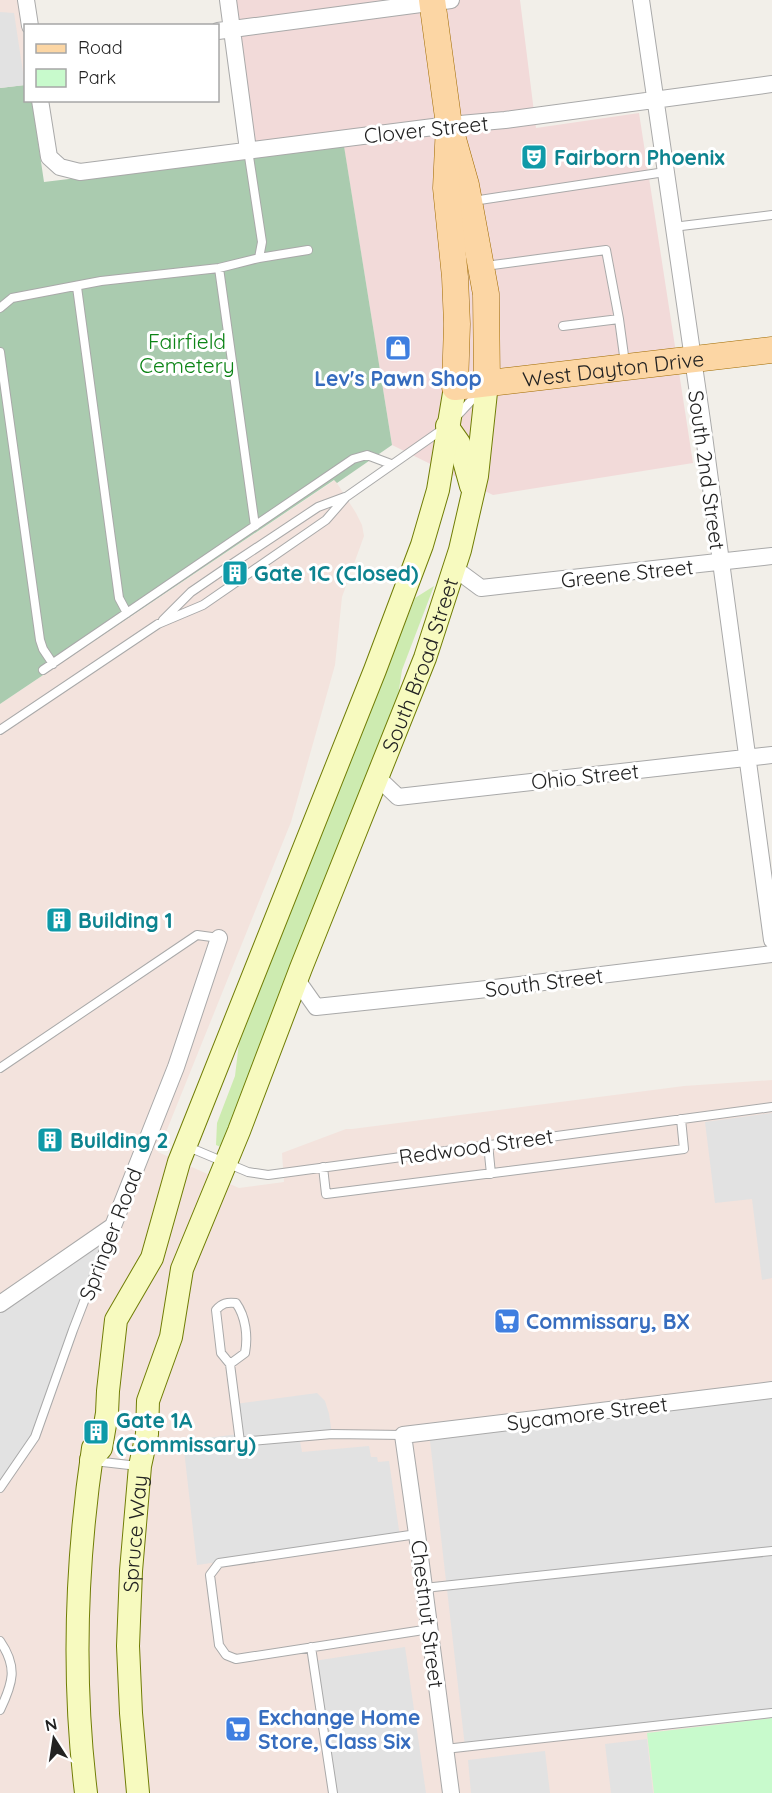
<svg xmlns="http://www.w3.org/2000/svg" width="772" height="1793" font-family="Quicksand,sans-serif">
<rect width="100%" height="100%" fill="#f2efe9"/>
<path fill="#f2dad9" d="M235 0H520L536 128 639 113 693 463 493 495 392 445 344 147 256 156Z"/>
<path fill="#f3e3dd" d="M0 0H19L25 50V85L0 88Z
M335 480 356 513 362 525 364 536 342 597 335 665 291 822 158 1152 239 1188 284 1182 282 1153 346 1129H352L684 1086 772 1080V1793H0V704Z"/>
<path fill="#cdebb0" d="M434 586 402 670 398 696 223 1148 216 1145 217 1123 235 1076 239 1043 415 598Z"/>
<path fill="#aacbaf" d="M25 85 26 100 32 101 44 182 344 146 392 445 337 483 334 480 0 704V88Z"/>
<path fill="#c8facc" d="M772 1718V1793H654L647 1733Z"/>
<path fill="#e2e2e2" d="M0 12 14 13 25 85 0 88Z
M772 1113V1278L762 1280 752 1199 715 1203 705 1122Z
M113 1226 35 1437 0 1488V1304Z
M772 1390V1713L465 1747 429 1432Z
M317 1393 325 1401 329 1414 332 1434 299 1436 302 1452 369 1446 371 1457H377L378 1462 389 1461 400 1537 197 1565 183 1441 239 1434 235 1404Z
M405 1647 426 1793H333L314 1661Z
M647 1739 653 1793H611L605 1744Z
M545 1751 550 1793H471L468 1760Z"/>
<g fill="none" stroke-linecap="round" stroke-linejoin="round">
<defs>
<path id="lane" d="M248 150 262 242 259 258
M473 201 665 172
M673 227 772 215
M485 266 606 250 619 319 563 326
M219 268 255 526
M77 287 119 598 127 613
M0 308 12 298 101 281 219 268 259 258 308 250
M619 319 625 363
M0 352 40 640 43 649 53 664
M455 418 481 390
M163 620 191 592 229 566 318 507 345 497
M43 670 353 459 367 455 391 464
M0 730 158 624 203 605 326 520 346 497 443 429
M0 1068 197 935 219 938
M488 1144 491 1174
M186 1146 248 1172 268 1175 772 1107
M323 1167 326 1194 684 1149 681 1119
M230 1364 245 1353C248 1337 246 1317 236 1303 227 1302 222 1303 216 1310L221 1353 230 1364 240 1442 332 1434 403 1435
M94 1461 138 1466
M0 1488 35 1437 73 1330 112 1229
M417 1534 219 1563 210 1575 219 1645 226 1655 236 1659 430 1629
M424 1588 772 1551
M0 1641C18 1667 13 1683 0 1710
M311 1647 333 1793
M445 1749 772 1713"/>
<path id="street" d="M26 0 30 26
M228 0 248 150
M641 0 702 421 772 940
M218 31 451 0
M40 100 49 157 60 167 80 172 449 125 505 120 772 84
M454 568 481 588 772 556
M377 777 398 797 772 755
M297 980 316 1007 478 990 772 954
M0 1304 113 1226 176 1067 219 938
M451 1793 417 1534 403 1435 772 1390"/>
<g id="secondary">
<path d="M447 426 459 443 471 486"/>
<path d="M91 1460 101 1448 107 1413 108 1391 116 1320 152 1258 179 1162 375 670 422 545 438 490 455 387"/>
<path d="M86 1793C72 1678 76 1562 93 1448"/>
<path id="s1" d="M138 1793 131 1713 128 1646 131 1571 140 1466 147 1434 148 1401 171 1337 182 1269 239 1131 301 968 425 658 460 550 477 476 487 383"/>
</g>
<g id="primary">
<path d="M432 0 449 125 466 185 486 294 487 383"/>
<path id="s2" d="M449 125 446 188 455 277 457 324 455 387 772 350"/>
</g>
</defs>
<use href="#lane" stroke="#a9a9a9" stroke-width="10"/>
<use href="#street" stroke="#a9a9a9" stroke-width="18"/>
<use href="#secondary" stroke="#707d05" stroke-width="24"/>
<use href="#primary" stroke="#a06b00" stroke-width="27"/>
<use href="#lane" stroke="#fff" stroke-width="8"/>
<use href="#street" stroke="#fff" stroke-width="16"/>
<use href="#secondary" stroke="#f7fabf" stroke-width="22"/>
<use href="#primary" stroke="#fcd6a4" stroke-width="26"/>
</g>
<defs>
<symbol id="theatre-square" viewBox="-11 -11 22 22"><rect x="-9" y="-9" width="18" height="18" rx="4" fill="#0f9aa8" stroke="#fff"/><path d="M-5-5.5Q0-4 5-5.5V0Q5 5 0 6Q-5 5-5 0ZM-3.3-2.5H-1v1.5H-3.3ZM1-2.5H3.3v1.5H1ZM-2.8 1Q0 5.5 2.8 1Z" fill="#fff"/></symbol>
<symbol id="shop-square" viewBox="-11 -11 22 22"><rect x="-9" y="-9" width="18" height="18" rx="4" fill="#3f7fe0" stroke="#fff"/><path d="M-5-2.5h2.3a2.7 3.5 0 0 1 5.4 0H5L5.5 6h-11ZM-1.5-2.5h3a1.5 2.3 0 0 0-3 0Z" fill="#fff"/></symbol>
<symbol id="building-square" viewBox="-11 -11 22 22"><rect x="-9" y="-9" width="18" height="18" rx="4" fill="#0f9aa8" stroke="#fff"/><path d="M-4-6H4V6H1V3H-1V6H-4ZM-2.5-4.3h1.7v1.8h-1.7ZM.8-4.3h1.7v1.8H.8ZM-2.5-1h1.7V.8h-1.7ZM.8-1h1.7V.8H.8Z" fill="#fff"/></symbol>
<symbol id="supermarket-square" viewBox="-11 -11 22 22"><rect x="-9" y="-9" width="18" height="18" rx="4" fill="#3f7fe0" stroke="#fff"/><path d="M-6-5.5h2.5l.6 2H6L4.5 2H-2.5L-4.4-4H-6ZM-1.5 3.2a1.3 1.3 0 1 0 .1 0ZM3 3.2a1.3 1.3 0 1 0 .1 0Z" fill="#fff"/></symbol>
</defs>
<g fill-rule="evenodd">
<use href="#theatre-square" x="519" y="142" width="30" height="30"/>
<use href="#shop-square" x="383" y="333" width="30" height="30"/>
<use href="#building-square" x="220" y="558" width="30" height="30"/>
<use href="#building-square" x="44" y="905" width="30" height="30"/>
<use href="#building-square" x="35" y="1125" width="30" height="30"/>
<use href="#supermarket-square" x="492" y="1306" width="30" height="30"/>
<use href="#building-square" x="81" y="1417" width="30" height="30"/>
<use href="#supermarket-square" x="223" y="1714" width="30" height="30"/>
</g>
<g text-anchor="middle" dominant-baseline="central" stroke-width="6" stroke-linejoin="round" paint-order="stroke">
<g font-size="21" fill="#222" stroke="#fff">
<text transform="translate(426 129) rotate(-6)">Clover Street</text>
<text stroke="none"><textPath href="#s2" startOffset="422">West Dayton Drive</textPath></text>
<text transform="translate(707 470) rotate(82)">South 2nd Street</text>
<text transform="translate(627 573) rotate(-6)">Greene Street</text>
<text stroke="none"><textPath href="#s1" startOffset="1180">South Broad Street</textPath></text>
<text transform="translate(585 776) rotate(-6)">Ohio Street</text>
<text transform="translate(544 982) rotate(-7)">South Street</text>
<text transform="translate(476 1146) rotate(-8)">Redwood Street</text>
<text transform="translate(110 1234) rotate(-69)">Springer Road</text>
<text transform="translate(587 1413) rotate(-7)">Sycamore Street</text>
<text stroke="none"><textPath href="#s1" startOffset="260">Spruce Way</textPath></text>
<text transform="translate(428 1614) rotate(83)">Chestnut Street</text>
</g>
<g font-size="21" font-weight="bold" fill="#0d838f" stroke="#fff" text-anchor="start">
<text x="554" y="157">Fairborn Phoenix</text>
<text x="254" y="573">Gate 1C (Closed)</text>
<text x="78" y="920">Building 1</text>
<text x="70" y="1140">Building 2</text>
<text x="116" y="1420">Gate 1A<tspan x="116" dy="24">(Commissary)</tspan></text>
</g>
<g font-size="21" fill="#0c8416" stroke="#fff">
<text x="187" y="341">Fairfield<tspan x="187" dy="24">Cemetery</tspan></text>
</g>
<g font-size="21" font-weight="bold" fill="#366cbe" stroke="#fff" text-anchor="start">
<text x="398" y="378" text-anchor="middle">Lev's Pawn Shop</text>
<text x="526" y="1321">Commissary, BX</text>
<text x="258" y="1717">Exchange Home<tspan x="258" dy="24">Store, Class Six</tspan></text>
</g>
</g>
<rect x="24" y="24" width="195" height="78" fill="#ffffff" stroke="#a7a7a7" stroke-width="1.5"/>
<rect x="36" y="44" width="30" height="9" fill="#fcd6a4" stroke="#a7a7a7" stroke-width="1.5"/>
<text x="78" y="54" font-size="18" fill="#222222">Road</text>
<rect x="36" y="69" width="30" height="18" fill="#c8facc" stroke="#a7a7a7" stroke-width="1.5"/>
<text x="78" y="84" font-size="18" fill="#222222">Park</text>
<g transform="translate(54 1739) rotate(348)" stroke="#ffffff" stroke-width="4.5" paint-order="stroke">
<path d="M0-4.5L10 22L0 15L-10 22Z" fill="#222222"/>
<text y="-9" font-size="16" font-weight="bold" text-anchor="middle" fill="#222222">N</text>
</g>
</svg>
